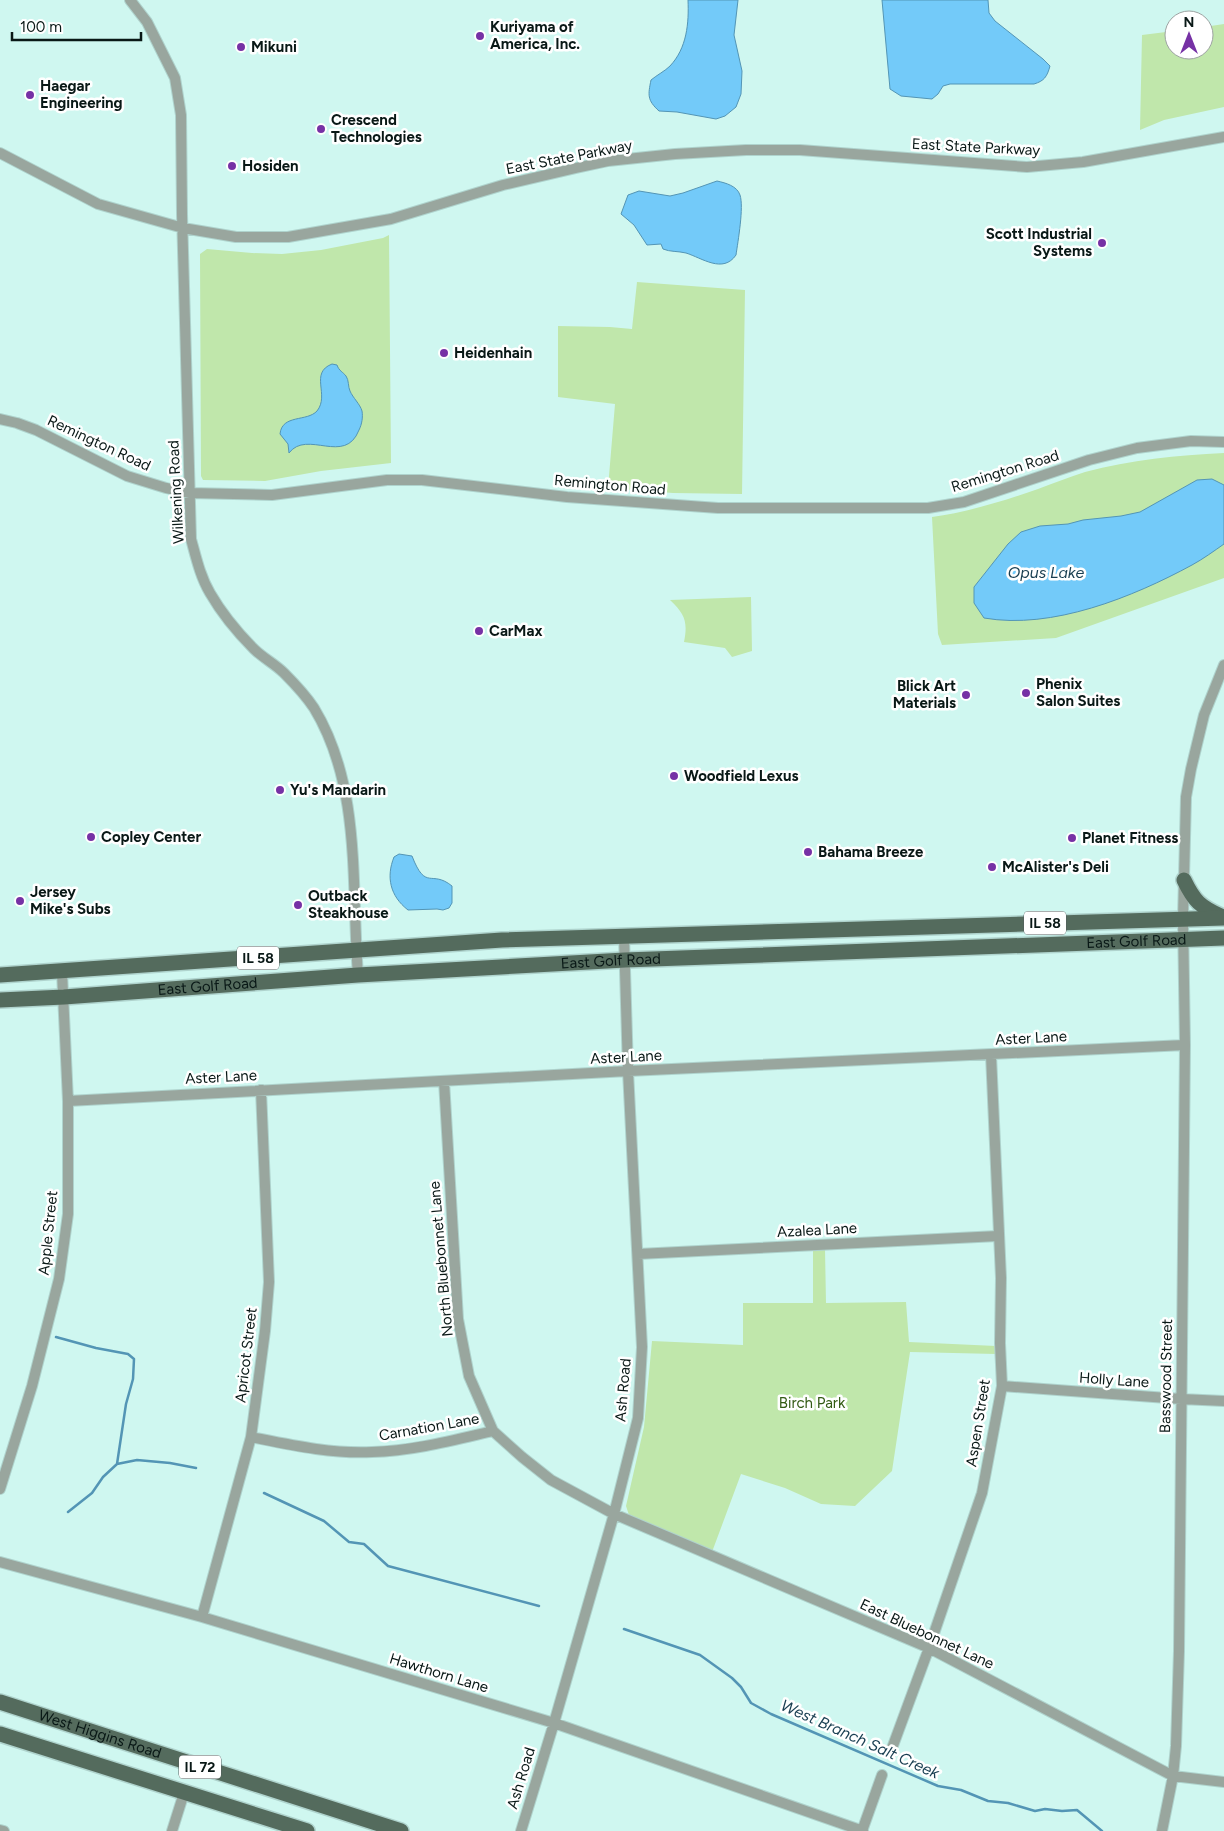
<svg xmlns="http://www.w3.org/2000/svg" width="1224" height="1831" font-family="Figtree,sans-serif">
<rect width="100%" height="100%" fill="#cff7f0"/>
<path fill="#c0e7ab" d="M1224 24V107L1164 120 1140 130 1142 35 1174 31V50H1204V27Z
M389 235 391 463 321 471 265 481 203 480 201 476 200 254 207 249 252 253 282 254 321 250 383 238Z
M637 282 745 290 742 494 673 493 608 488 615 404 558 397V326L610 327 632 329Z
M1224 453V578L1056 638 942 645 938 634 932 517C968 512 1004 501 1038 489 1054 483 1069 477 1085 472 1131 460 1177 455 1224 453Z
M751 597 752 651 732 657 725 648 684 642C688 622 685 614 670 600Z
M813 1249H825L826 1303 906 1302 909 1342 996 1346V1354L910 1352 892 1471 855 1506 821 1504 785 1488 741 1474 712 1552 630 1518 626 1506 644 1427 652 1341 743 1345V1303H813Z"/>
<path fill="#73caf9" stroke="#5395b5" d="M688 0H738L734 35 742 71 741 94 736 107 725 116 716 119 677 112 659 111C647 100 648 95 651 80 657 75 665 71 670 66 687 48 689 23 688 0Z
M882 0H988L989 13 995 21 1043 59 1050 66C1047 77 1044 81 1034 84H950L943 86 938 94 932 99 901 96 890 89Z
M717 181C726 183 737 186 740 195 744 207 738 241 736 255 723 274 702 258 686 253 678 251 670 252 663 249L661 244 647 245 634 225 621 214 628 195 639 191 670 196 683 193Z
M332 364 337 365C339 371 343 372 346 376 349 380 348 387 350 391 353 398 360 404 362 411 363 417 362 424 359 430 345 466 307 429 289 453L288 444 280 434C282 414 307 422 317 411 330 395 309 373 332 364Z
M1212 479 1224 485V544C1214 551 1203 559 1192 565 1133 597 1052 630 984 618L974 603V587L1008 544 1021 532 1040 526 1068 524 1083 520 1121 516 1140 512 1197 480Z
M399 854 412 856C426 892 431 869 452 886V903L449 908 443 910 437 909 408 910C390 896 386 877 394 857Z"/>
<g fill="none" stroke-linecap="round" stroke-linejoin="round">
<path stroke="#5395b5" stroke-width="2.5" d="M56 1337 96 1348 128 1354 134 1359 133 1379 126 1404 117 1464
M117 1464 137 1460 170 1463 196 1468
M264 1493 324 1521 349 1542 364 1544 388 1566 539 1606
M68 1512 92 1493 103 1477 117 1464
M624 1629 700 1655 732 1678 741 1687 751 1703 771 1714 938 1786 961 1790 988 1801 1008 1803 1035 1811 1045 1809 1062 1811 1077 1810 1102 1831"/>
<defs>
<path id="minor" d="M130 0 147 22 175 78 181 115 182 214 191 539C196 557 200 576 210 593 221 612 238 633 254 649 263 658 275 664 284 673 294 683 306 696 314 708 362 787 351 886 358 975
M0 153 98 204 183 228 236 237H288L391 219 503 185 576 168 608 161 675 154 746 150H800L1027 167 1083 162 1224 137
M0 419 17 423 36 430 127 476 166 488 190 493 272 495 387 480H422L567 497 718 508H928L964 502 1089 460 1137 448 1191 441 1224 442
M444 1081 458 1319 469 1376 493 1431 522 1457 551 1480 614 1514 929 1648 1173 1776 1224 1782
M68 1101 628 1071 1185 1045
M638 1254 998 1236
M1002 1386 1181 1399 1224 1401
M251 1437C291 1445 331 1454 372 1452 413 1451 454 1440 493 1431
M0 1489 32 1386 59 1279 68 1214V1101L62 972
M0 1562 202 1617 554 1723 863 1831
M202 1617 251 1437 265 1331 269 1282 261 1090
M891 1751 929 1648 982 1493 1002 1386 1000 1343 1001 1278 991 1055
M0 1830 4 1831
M172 1831 184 1793
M521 1831 554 1723 614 1514 638 1418 642 1347 628 1071 624 936
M862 1831 882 1775
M1162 1831 1173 1776 1176 1746 1179 1651 1185 1045 1183 919 1186 797 1191 769 1204 715 1224 665"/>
<g id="primary">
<path d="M1184 880C1194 901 1200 907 1223 917"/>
<path d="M0 975 502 940 1224 918"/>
<path id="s1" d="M0 1000 64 997 358 975 625 960 1224 938"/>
<path id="s2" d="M0 1702 401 1831"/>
<path d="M0 1734 307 1831"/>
</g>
</defs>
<use href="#minor" stroke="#afd3cd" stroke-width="12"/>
<use href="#primary" stroke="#afd3cd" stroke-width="18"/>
<use href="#minor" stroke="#99a69e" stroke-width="10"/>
<use href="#primary" stroke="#546b5d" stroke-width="15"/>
</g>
<g fill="#7631a5" stroke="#fff" stroke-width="2">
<circle cx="480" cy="36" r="5"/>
<circle cx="241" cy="47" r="5"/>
<circle cx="30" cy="95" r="5"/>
<circle cx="321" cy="129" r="5"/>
<circle cx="232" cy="166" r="5"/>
<circle cx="1102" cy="243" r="5"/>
<circle cx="444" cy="353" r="5"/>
<circle cx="479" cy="631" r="5"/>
<circle cx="1026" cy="693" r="5"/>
<circle cx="966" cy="695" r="5"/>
<circle cx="674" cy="776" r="5"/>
<circle cx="280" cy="790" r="5"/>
<circle cx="91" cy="837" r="5"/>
<circle cx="1072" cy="838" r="5"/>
<circle cx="808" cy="852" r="5"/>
<circle cx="992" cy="867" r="5"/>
<circle cx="20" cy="901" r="5"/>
<circle cx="298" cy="905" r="5"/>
</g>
<g text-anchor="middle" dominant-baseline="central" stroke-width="5" stroke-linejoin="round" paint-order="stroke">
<g fill="#fff" stroke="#535d5c" stroke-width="1">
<rect x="1024" y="911.5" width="42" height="23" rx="4"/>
<rect x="237" y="946.5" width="42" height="23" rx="4"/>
<rect x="179" y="1755.5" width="42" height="23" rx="4"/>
</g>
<g font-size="14" font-weight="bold" fill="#091816">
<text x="1045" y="923">IL 58</text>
<text x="258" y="958">IL 58</text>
<text x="200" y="1767">IL 72</text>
</g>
<g font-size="15" font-weight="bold" fill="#091816" stroke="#fff" text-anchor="start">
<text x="490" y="27">Kuriyama of<tspan x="490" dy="17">America, Inc.</tspan></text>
<text x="251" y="47">Mikuni</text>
<text x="40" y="86">Haegar<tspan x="40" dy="17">Engineering</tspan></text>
<text x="331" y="120">Crescend<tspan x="331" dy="17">Technologies</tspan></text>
<text x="242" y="166">Hosiden</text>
<text x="1092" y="234" text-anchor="end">Scott Industrial<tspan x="1092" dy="17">Systems</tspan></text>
<text x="454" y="353">Heidenhain</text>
<text x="489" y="631">CarMax</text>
<text x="1036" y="684">Phenix<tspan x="1036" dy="17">Salon Suites</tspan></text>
<text x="956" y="686" text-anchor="end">Blick Art<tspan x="956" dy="17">Materials</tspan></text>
<text x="684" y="776">Woodfield Lexus</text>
<text x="290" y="790">Yu's Mandarin</text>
<text x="101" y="837">Copley Center</text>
<text x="1082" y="838">Planet Fitness</text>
<text x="818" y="852">Bahama Breeze</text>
<text x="1002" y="867">McAlister's Deli</text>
<text x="30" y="892">Jersey<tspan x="30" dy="17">Mike's Subs</tspan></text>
<text x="308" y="896">Outback<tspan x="308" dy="17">Steakhouse</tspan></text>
</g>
<g font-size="15" fill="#091816" stroke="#fff">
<text transform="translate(976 147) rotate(3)">East State Parkway</text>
<text transform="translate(569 157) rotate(-11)">East State Parkway</text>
<text transform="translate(99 443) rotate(25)">Remington Road</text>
<text transform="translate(1005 471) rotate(-17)">Remington Road</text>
<text transform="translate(610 485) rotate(5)">Remington Road</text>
<text transform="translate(176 492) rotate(-93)">Wilkening Road</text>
<text stroke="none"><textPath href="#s1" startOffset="1138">East Golf Road</textPath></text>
<text stroke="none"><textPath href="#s1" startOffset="612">East Golf Road</textPath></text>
<text stroke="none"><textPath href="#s1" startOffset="208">East Golf Road</textPath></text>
<text transform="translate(1031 1038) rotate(-3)">Aster Lane</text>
<text transform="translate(626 1057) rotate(-3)">Aster Lane</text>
<text transform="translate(221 1077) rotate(-3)">Aster Lane</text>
<text transform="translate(817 1230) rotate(-3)">Azalea Lane</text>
<text transform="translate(48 1233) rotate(-84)">Apple Street</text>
<text transform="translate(441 1259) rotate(-95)">North Bluebonnet Lane</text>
<text transform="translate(246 1355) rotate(-83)">Apricot Street</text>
<text transform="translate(1166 1376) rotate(-89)">Basswood Street</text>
<text transform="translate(1114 1380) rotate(4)">Holly Lane</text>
<text transform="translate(623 1390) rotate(-85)">Ash Road</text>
<text transform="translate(978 1423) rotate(-81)">Aspen Street</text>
<text transform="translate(429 1427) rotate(-10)">Carnation Lane</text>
<text transform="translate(927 1634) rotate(25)">East Bluebonnet Lane</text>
<text transform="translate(439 1673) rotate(17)">Hawthorn Lane</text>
<text stroke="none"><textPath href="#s2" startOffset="105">West Higgins Road</textPath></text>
<text transform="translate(521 1778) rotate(-73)">Ash Road</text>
</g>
<g font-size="15" fill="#335b14" stroke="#fff">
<text x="812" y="1403">Birch Park</text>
</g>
<g font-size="16" font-style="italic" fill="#183e51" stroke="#fff">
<text x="1046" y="572">Opus Lake</text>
<text transform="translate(860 1739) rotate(24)">West Branch Salt Creek</text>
</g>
</g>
<g transform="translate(1189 35)"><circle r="24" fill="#ffffff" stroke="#9da3a2"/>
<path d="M0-4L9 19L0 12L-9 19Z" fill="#7631a5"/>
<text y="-8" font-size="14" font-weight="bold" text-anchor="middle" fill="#091816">N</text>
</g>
<path d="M12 32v8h129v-8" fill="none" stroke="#091816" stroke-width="2.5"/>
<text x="20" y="32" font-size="15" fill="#091816" stroke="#ffffff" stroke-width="4" paint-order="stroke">100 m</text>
</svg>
